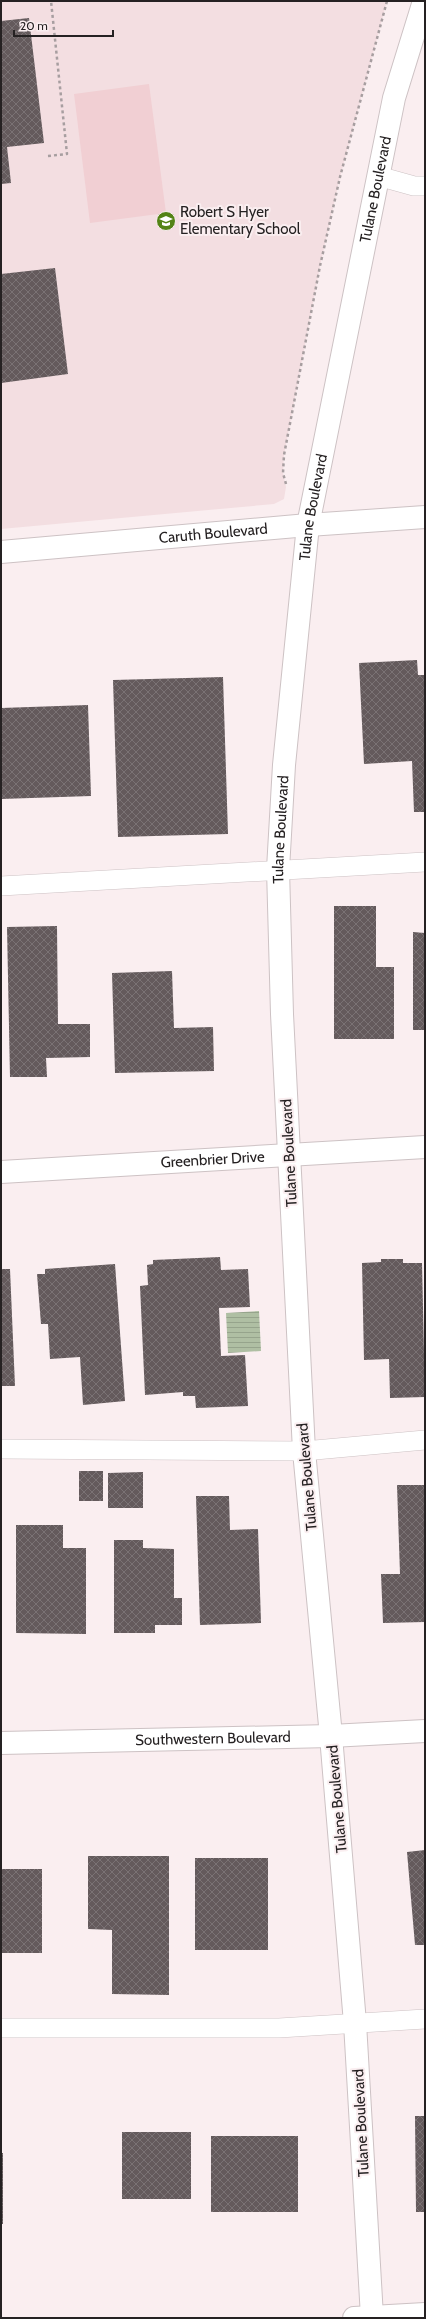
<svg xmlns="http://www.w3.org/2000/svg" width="426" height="2319" font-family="Cabin,sans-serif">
<defs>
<pattern id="water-rules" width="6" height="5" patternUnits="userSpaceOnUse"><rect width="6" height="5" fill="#afbfa3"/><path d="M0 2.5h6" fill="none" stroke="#96a48c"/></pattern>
<pattern id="building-cross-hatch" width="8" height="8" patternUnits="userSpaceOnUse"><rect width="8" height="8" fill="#645a5c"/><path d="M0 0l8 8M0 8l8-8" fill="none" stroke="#7a7274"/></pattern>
</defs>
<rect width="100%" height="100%" fill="#faeef0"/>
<path fill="#f3dee1" d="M1 1H387L340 177 320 266 284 455 283 473 286 487 284 499 274 504 1 529Z"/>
<path fill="#f1cfd3" d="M149 84 166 213 90 223 74 94Z"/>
<path fill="url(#water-rules)" d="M259 1311 261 1351 228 1353 226 1313Z"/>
<path fill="url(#building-cross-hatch)" d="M29 18 44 143 7 147 11 183 1 184V21Z
M55 268 68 374 1 383V274Z
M417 660 418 675H425V812H414L412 761 364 764 359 663Z
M223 677 228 834 118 837 113 680Z
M88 705 91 796 1 799V708Z
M334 906H376V967H394V1039H334Z
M57 926 58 1024H90V1057L46 1058 47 1077H10L7 927Z
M413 932 425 933V1030H413Z
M172 971 174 1028 213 1027 214 1071 115 1073 112 973Z
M220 1257 221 1270 248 1269 250 1307 219 1308 221 1356 245 1355 248 1406 196 1408 195 1396H183V1392L145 1395 140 1286 148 1285 147 1265 153 1264V1260Z
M381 1259H403V1263H422L425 1397 390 1398 389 1359 364 1360 362 1263 381 1262Z
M115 1264 125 1401 83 1405 80 1357 50 1359 48 1324H41L37 1274H45V1269Z
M1 1269H10L15 1386H1Z
M79 1471H103V1501H79Z
M143 1472V1508H108V1473Z
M397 1485H425V1622L383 1623 381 1574H400Z
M196 1496H229L230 1530 258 1529 261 1623 200 1625Z
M16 1525H63V1548H86V1634L16 1633Z
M114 1540H143V1548L174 1549V1598H182V1625H155V1633H114Z
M425 1850V1945H415L407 1852Z
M88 1856H169V1995L112 1994V1930L88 1929Z
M195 1858H268V1950H195Z
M1 1869H42V1953H1Z
M415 2116H425V2212H416Z
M122 2132H191V2199H122Z
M211 2136H298V2212H211Z
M1 2153H3V2224H1Z"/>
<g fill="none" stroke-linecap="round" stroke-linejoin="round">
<defs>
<path id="service" d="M378 176 414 186H425
M1 886 425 862
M1 1449 304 1451 425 1440
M1 2028H279L425 2019"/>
<g id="minor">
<path id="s1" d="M1 552 308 525 425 517"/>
<path id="s2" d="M1 1172 425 1147"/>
<path id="s3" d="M372 2317 355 2023 331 1736 304 1451 282 1014 278 869 284 765 308 525 394 98 424 1"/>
<path d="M354 2318 425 2314"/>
</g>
<g id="tertiary">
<path id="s4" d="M1 1743 331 1736 425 1731"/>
</g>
</defs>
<use href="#service" stroke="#cdc2c4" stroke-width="20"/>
<use href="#minor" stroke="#cdc2c4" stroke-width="24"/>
<use href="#tertiary" stroke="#cdc2c4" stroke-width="24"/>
<path stroke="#a79ea0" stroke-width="2.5" stroke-dasharray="3 3" stroke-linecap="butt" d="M48 156 67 154 51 1
M286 484 283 473 284 455 320 266 340 177 387 1"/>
<use href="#service" stroke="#fff" stroke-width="19"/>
<use href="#minor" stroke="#fff" stroke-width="22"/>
<use href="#tertiary" stroke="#fff" stroke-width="22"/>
</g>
<defs>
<symbol id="school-disc" viewBox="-11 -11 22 22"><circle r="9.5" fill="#538315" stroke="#faeef0"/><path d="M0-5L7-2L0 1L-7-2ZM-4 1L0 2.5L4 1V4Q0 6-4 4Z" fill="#fff"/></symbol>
</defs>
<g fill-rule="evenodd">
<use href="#school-disc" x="155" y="210" width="22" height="22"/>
</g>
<g text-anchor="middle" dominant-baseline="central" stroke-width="4" stroke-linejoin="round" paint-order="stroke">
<g font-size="15" fill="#252122" stroke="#faeef0">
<text stroke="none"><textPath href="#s3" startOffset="2139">Tulane Boulevard</textPath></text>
<text stroke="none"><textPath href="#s3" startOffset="1815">Tulane Boulevard</textPath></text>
<text stroke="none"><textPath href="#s1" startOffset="213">Caruth Boulevard</textPath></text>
<text stroke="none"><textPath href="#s3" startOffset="1491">Tulane Boulevard</textPath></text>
<text transform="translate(289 1153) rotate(-93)">Tulane Boulevard</text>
<text stroke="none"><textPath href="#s2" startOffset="212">Greenbrier Drive</textPath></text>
<text transform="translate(307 1477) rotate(-95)">Tulane Boulevard</text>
<text stroke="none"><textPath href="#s4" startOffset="212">Southwestern Boulevard</textPath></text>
<text transform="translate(337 1799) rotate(-95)">Tulane Boulevard</text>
<text transform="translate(361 2123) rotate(-93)">Tulane Boulevard</text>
</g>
<g font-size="15" fill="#252122" stroke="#faeef0" text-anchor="start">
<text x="180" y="212">Robert S Hyer<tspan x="180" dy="17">Elementary School</tspan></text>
</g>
</g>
<rect width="426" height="2319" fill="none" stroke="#252122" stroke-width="4"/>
<path d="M14 30v6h99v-6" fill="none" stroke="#252122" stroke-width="2"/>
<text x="20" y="30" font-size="12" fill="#252122" stroke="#faeef0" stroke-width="3" paint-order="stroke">20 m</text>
</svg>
